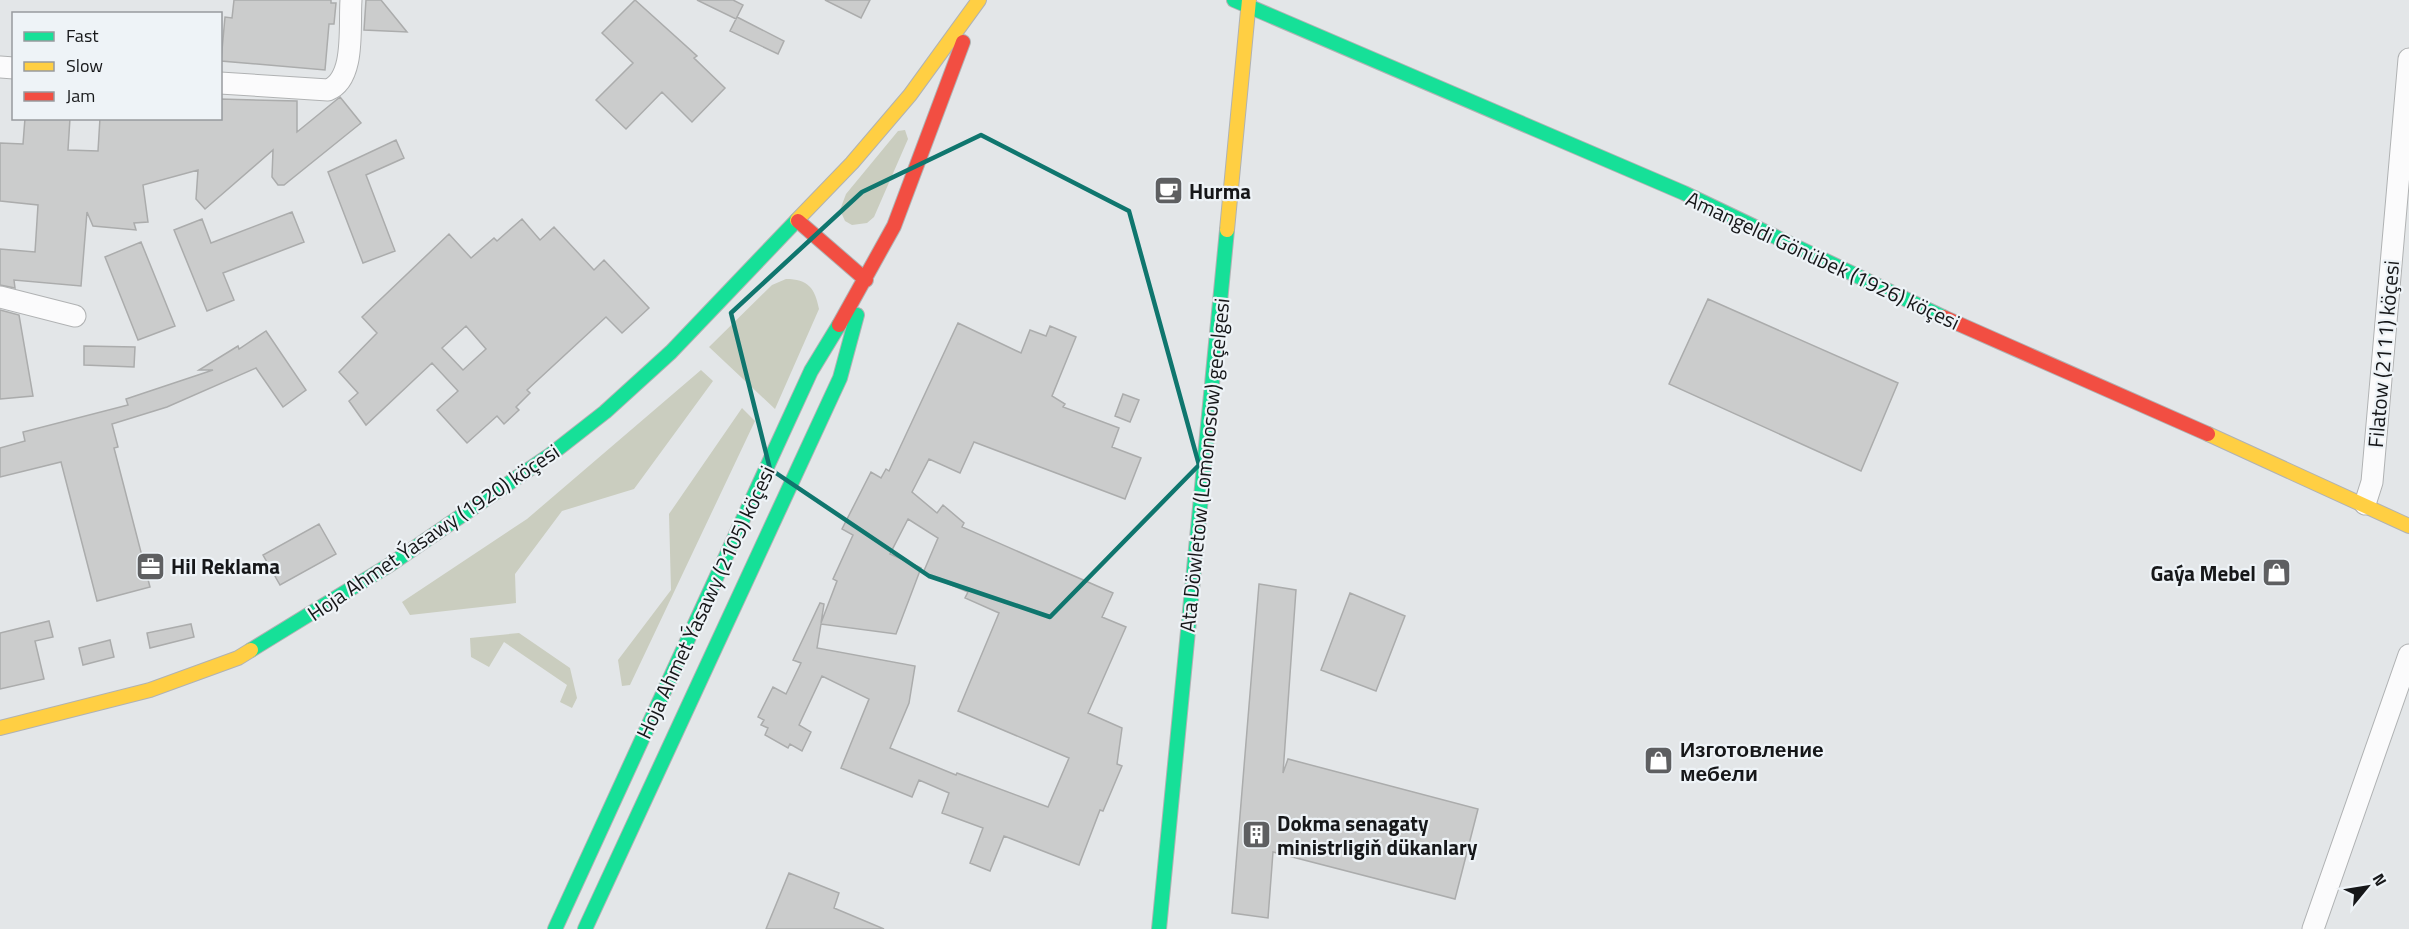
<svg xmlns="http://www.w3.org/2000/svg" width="2409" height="929" font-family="'Titillium Web',sans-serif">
<rect width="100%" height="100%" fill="#e3e6e8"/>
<path fill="#cacdbf" d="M905 130 908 139 874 217 867 223 852 225 845 221 840 210 846 194 898 131Z
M786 279C808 279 815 288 819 309L775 409 709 347 772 285Z
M701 370 713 381 634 489 562 511 515 574 516 603 410 615 402 602 527 519Z
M742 408 755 421 630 685 622 686 618 660 671 590 669 514Z
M519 633 570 668 577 698 572 708 560 702 567 685 504 642 489 667 471 657 470 638Z"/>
<path fill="#cbcccc" stroke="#abacac" stroke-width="1.5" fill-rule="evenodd" d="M234 0H331V3H336L334 24H329L325 70 221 61 225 17 232 18Z
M366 0H381L407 32 364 30Z
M635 0 697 56 694 58 725 88 692 122 662 92 626 129 596 100 633 63 602 33Z
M697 0H733L743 5 736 19Z
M825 0H870L861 18Z
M737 17 784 41 778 54 730 31Z
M340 97 361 123 284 185H278L272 177 273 150 205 209 196 199 198 170 143 185 148 222 134 223 136 230 93 226 87 212 81 286 14 280 15 288 0 285V249L35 252 38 205 0 201V143L23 144 25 118H70L68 150 98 151 100 118H220V99L297 101V132Z
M396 140 404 158 366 175 395 251 363 263 328 172Z
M292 212 304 242 223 273 234 300 207 311 174 230 202 219 211 243Z
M522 219 540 240 554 227 594 270 604 260 649 308 622 333 606 317 527 390 530 393 516 407 519 410 504 424 497 416 467 443 437 410 458 391 432 363 366 425 349 401 358 393 339 372 377 333 362 317 449 234 471 258 494 238 497 241ZM466 326 486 349 463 370 442 348Z
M141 242 175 326 138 340 105 257Z
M1708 299 1898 383 1861 471 1669 384Z
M0 310 19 315 33 396 0 399Z
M958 323 1021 353 1030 330 1046 336 1050 326 1076 337 1052 396 1065 404 1063 407 1119 428 1112 447 1141 458 1125 499 974 442 960 473 929 459 912 492 937 513 943 505 964 523 962 527 1113 593 1102 617 1126 627 1088 713 1122 728 1117 764 1122 766 1103 811 1100 810 1079 865 1004 836 990 871 970 863 983 828 942 813 949 793 919 780 912 797 841 768 869 699 822 676 799 725 811 732 802 751 790 744 788 748 765 735 768 728 761 725 764 720 758 717 773 687 786 694 801 663 793 660 820 603 824 604 821 623 837 581 833 579 853 535 842 529 871 472 881 478 886 469 889 471ZM908 519 938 538 923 573 968 592 965 598 999 613 958 711 1069 758 1048 807 957 773 956 775 890 748 909 703 915 666 817 648 821 624 896 634 921 568 890 554Z
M266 331 306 390 283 407 256 368 167 407 112 424 118 447 114 448 150 587 97 601 61 462 0 477V448L25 441 23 432 128 405 126 399 213 370H199L238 346 239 349Z
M84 346 135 347 134 367 84 365Z
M1123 394 1139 400 1130 422 1115 416Z
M319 524 336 554 280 585 263 555Z
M1259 584 1296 590 1283 773 1288 759 1478 809 1455 899 1273 852 1268 918 1232 913Z
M1350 593 1405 616 1376 691 1321 670Z
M49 621 53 637 35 641 44 679 0 689V633Z
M191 624 194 637 150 648 147 633Z
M110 640 114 657 83 665 79 648Z
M789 873 839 893 834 908 884 929H766Z"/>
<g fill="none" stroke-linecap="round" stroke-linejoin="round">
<defs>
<path id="street" d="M0 67 14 68
M220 83 328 90C356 79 349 26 351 0
M0 297 75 316
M2365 504 2372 482 2409 59
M2313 929 2409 655"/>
<path id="fast" d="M1234 0 1684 193 1943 317
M251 650 391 564 550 455 605 412 671 352 797 220
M555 929 811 371 839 325
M585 929 840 378 857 315
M1159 929 1227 230"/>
<path id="slow" d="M797 220 852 163 910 95 979 0
M1227 230 1249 0
M2208 434 2409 526
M0 728 150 690 238 658 251 650"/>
<path id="jam" d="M798 221 866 280
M1943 317 2208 434
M839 325 894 226 963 42"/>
</defs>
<use href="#street" stroke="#b0b2b3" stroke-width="23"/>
<use href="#fast" stroke="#b0b2b3" stroke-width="16"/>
<use href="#slow" stroke="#b0b2b3" stroke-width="16"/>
<use href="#jam" stroke="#b0b2b3" stroke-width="16"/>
<use href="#street" stroke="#fbfbfc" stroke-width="21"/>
<use href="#fast" stroke="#16e098" stroke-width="14"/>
<use href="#slow" stroke="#ffcf43" stroke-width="14"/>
<use href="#jam" stroke="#f24e42" stroke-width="14"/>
</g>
<path fill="none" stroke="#0f766e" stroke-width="4.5" stroke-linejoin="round" d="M981 135 1129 211 1199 465 1050 617 929 576 770 469 731 313 862 192Z"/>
<defs>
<symbol id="cafe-square" viewBox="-11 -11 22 22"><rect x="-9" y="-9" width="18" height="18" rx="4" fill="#5e5f61" stroke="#eef3f7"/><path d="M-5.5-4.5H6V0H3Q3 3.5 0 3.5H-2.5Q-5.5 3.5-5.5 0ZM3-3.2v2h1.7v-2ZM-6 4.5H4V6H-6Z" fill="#fff"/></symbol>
<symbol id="office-square" viewBox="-11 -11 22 22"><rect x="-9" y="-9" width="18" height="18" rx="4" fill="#5e5f61" stroke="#eef3f7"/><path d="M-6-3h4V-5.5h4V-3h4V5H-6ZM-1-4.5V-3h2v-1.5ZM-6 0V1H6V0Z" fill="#fff"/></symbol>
<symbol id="shop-square" viewBox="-11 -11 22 22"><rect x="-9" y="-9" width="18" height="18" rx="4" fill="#5e5f61" stroke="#eef3f7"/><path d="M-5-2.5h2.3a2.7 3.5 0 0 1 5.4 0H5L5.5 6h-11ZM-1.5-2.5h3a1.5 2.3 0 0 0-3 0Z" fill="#fff"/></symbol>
<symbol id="building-square" viewBox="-11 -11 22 22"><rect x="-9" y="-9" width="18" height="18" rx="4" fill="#5e5f61" stroke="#eef3f7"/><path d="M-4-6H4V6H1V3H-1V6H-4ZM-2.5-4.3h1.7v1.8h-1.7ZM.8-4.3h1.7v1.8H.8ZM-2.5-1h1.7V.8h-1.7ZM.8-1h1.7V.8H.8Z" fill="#fff"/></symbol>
</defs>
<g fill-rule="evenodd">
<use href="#cafe-square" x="1152" y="174" width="33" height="33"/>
<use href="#office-square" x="134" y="550" width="33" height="33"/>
<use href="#shop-square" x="2260" y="556" width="33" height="33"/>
<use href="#shop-square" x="1642" y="744" width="33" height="33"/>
<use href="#building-square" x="1240" y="818" width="33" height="33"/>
</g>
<g text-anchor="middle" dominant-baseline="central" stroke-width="4.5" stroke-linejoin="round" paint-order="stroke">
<g font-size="21" font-weight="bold" fill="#161719" stroke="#eef3f7" text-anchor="start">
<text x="1189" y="191">Hurma</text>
<text x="171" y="566">Hil Reklama</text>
<text x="2256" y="573" text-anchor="end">Gaýa Mebel</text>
<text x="1680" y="749">Изготовление<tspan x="1680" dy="24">мебели</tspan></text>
<text x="1277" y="823">Dokma senagaty<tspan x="1277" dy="24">ministrligiň dükanlary</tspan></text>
</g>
<g font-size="21" fill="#161719" stroke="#eef3f7">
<text transform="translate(1823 260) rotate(25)">Amangeldi Gönübek (1926) köçesi</text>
<text transform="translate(2383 354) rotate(-85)">Filatow (2111) köçesi</text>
<text transform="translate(1204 465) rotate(-84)">Ata Döwletow (Lomonosow) geçelgesi</text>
<text transform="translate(433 532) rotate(-34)">Hoja Ahmet Ýasawy (1920) köçesi</text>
<text transform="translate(705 602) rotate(-65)">Hoja Ahmet Ýasawy (2105) köçesi</text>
</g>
</g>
<rect x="12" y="12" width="210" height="108" fill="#eef3f7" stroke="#989b9e" stroke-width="1.5"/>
<rect x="24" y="32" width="30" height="9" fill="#16e098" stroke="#989b9e" stroke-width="1.5"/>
<text x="66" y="42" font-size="18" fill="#161719">Fast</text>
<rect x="24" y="62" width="30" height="9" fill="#ffcf43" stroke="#989b9e" stroke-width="1.5"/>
<text x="66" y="72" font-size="18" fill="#161719">Slow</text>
<rect x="24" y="92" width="30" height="9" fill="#f24e42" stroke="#989b9e" stroke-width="1.5"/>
<text x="66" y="102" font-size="18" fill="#161719">Jam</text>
<g transform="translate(2367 887) rotate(60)" stroke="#eef3f7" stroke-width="4.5" paint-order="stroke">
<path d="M0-4.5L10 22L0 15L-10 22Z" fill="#161719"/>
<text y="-9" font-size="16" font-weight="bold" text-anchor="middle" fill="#161719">N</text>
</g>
</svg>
